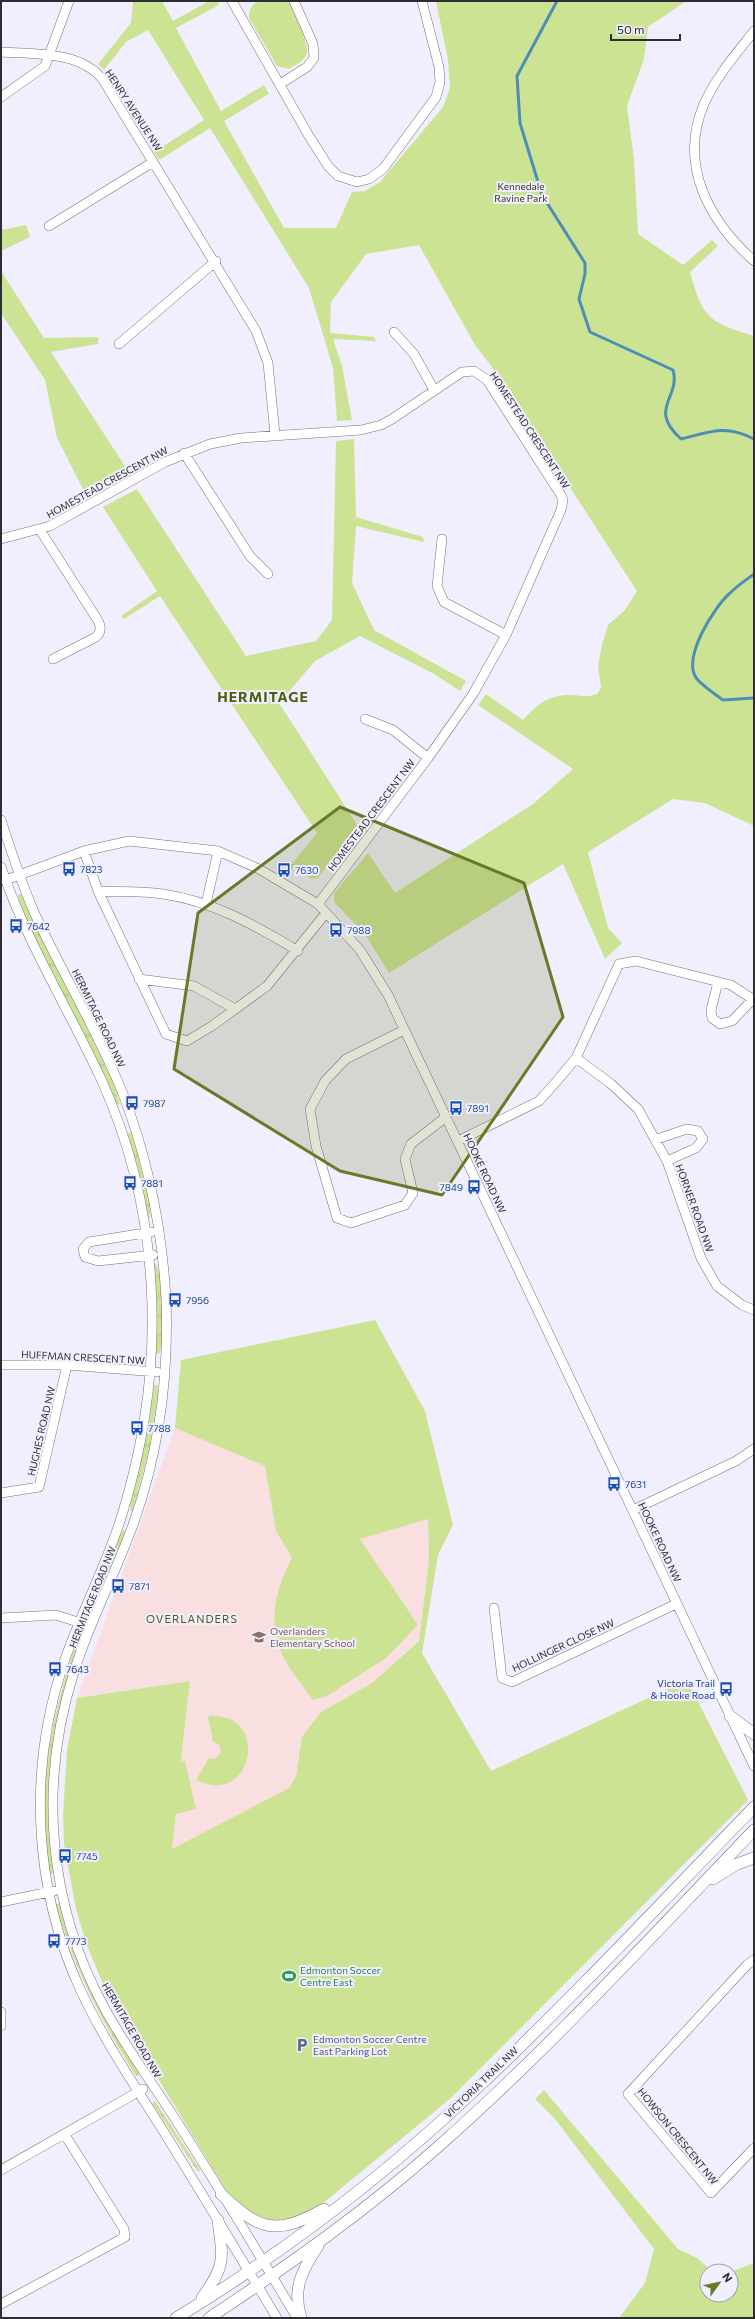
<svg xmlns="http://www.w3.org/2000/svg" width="755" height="2319" font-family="Commissioner,sans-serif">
<defs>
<pattern id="grass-tufts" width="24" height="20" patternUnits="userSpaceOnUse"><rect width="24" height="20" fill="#cde394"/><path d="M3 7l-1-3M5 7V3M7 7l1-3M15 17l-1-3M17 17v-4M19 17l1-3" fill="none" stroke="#b0c380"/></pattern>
</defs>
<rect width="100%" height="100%" fill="#f1eefd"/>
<path fill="#fadfe1" d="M175 1428 265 1465 276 1531 292 1558 428 1519 429 1560 419 1640 372 1683 321 1712 298 1769 296 1776 289 1788 172 1850 190 1681 77 1698Z"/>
<path fill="url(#grass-tufts)" d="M22 894 113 1082 120 1104 117 1105C96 1059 73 1013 50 967 39 945 22 920 18 895Z
M132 1132 151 1207 150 1217 147 1218 126 1134Z
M156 1264C165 1282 166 1334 160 1353L156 1354 154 1265Z
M154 1385H157L158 1393 150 1445 133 1511H131L130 1504 149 1424Z
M123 1530 126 1531 95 1605 92 1603 120 1535Z
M77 1641H81L57 1729 54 1866V1873L50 1874C35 1794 51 1716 77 1641Z
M59 1903 68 1930 138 2069 139 2075 136 2076C101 2020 74 1969 56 1905Z
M155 2101 200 2170 198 2172 152 2103Z"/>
<path fill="#cde394" d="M133 1H162L173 21 209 1H217L219 5 176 28 221 111 264 85 269 94 224 121 284 228H336L352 192 365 191 380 182 443 107 450 88 448 60 436 1H686L648 27 644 59 627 106 634 159 638 234 683 265 712 240 718 246 690 272C703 318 708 322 754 336V829V826L705 803 673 799 588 852 608 928 622 943 605 959 563 864 389 973 364 933 334 902V893L368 853 395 893 533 804 573 769 478 705 486 694 523 720C536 706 545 697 566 695 579 694 582 699 597 694L601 688 598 666 602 645 608 625 624 611 637 591 492 367 475 345 419 245 366 254 331 302 330 333 374 337 376 341 333 339 342 366 352 420 337 421 333 368 309 288 210 128 159 160 154 152 204 120 148 30 126 42 104 70 98 64 131 23Z
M260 1H287L291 5C295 15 309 43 307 53 305 61 295 65 289 69L277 66 249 18C249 10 251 4 260 1Z
M26 225 30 237 1 251V230Z
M1 271 44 338 98 337V344L51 352 128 471 85 493 57 438 45 380 1 313Z
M354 439 356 517 423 537 424 542 356 526 352 583 374 630 466 681 460 691 434 674 360 636 315 661 279 703 358 826 318 878 312 879 289 867 317 833 160 596 124 619 121 616 157 591 103 507 137 489 246 656 316 641 332 620 336 441Z
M375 1320 425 1411 453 1525 438 1555 422 1653 491 1771 687 1680 748 1800 451 2098 311 2213C270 2226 254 2222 226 2190L109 1998 86 1943 76 1909 64 1844 63 1815 67 1750 77 1698 190 1681 181 1762 185 1761 196 1809 176 1814 172 1849 289 1788 296 1776 302 1737 321 1712 372 1683 419 1641 429 1560 428 1519 360 1539 418 1625 386 1658 327 1696 313 1700C301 1683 282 1662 277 1640 270 1611 278 1584 292 1558L276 1531 265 1466 175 1428 181 1360Z
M208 1716C272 1711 253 1809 196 1780L209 1758 215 1759 221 1753 219 1744 213 1742Z
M544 2090 678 2249 697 2258 712 2271H707V2295H731V2272L754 2263V2318H619L645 2283 654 2249 555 2119 535 2099Z"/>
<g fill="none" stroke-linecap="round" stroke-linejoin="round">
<path stroke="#4e8eb6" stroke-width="3" d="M557 1 517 76 520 123 542 195 585 263V274L579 299 590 332 673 370C681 398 647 408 681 439 710 432 725 424 754 439
M754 574C746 580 737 586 730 593 714 607 681 659 697 679 704 687 715 694 723 700L754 698"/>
<defs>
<path id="minor" d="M232 1 309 136 328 166 338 176 357 182 369 179 383 169 436 97 440 82 439 67 422 1
M754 31C736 54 716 77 704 104 678 165 709 221 754 261
M1 52C34 54 81 51 103 80L256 331 268 363 275 435
M280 84 307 67 314 58 313 44 294 1
M1 97 45 66 69 1
M49 226 153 162
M394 332 414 354 434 390
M119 344 216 261
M184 453 250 556 268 574
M40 530 97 619C101 626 102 631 96 637L53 659
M1 539 50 526 165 462 210 444 241 438 361 430 381 425 392 419 462 372 474 371 487 380 561 495 563 500 561 510 506 635 473 694 428 758 318 904
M442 539 437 586 444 602 506 635
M365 719 393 730 428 758
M1 820C11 851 21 882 34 912 62 973 98 1031 123 1094 148 1159 162 1228 166 1299 169 1374 159 1451 134 1522 116 1573 90 1620 74 1672 38 1785 48 1905 105 2009 124 2044 148 2077 170 2111 214 2179 256 2249 297 2318
M84 851 98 891 166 1034 187 1041 212 1026 267 986 326 913
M1 867C26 941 68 1008 101 1079 130 1143 147 1214 151 1283 156 1362 145 1440 122 1515 106 1567 79 1616 62 1668 28 1773 34 1889 80 1989 104 2041 137 2089 167 2137 204 2197 241 2258 277 2318
M6 880 84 851 129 841 218 851 259 869 318 904 360 950 388 995 754 1766
M98 891C119 892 141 891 163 894 212 901 255 925 298 951
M206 904 218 851
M139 979 194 986 235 1009
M718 982 711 1010 712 1018 720 1024 732 1021 753 999
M404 1030 346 1059 325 1081 310 1109 316 1146 337 1218 351 1223 405 1205 413 1193 405 1159 411 1144 446 1117
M576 1058 610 1083 638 1109 667 1161 701 1258 717 1286 742 1305 754 1310
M657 1139 687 1129 698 1131 703 1139 696 1148 667 1161
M458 1141 539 1101 556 1082 576 1058 619 964 636 961 731 985 754 1000
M151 1232 89 1242 83 1249 85 1257 98 1261 153 1255
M1 1365H67L157 1372
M1 1493 39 1487 67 1365
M633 1510 736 1461 754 1449
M494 1608 502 1678 512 1682 676 1604
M1 1618 56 1615 84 1624
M1 1902 54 1891
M754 1960 747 1965 628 2094 711 2193 754 2148
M1 2012V2026
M1 2170 143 2089
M1 2304 125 2237 124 2229 65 2135"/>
<path id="major" d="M730 1716 754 1734
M713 1879 737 1864 754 1858
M221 2194C260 2231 276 2236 324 2209
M202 2298C226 2265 223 2259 218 2220
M176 2318C283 2253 384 2176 475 2090 572 1999 662 1902 754 1807
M209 2318C289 2265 367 2210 439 2146 549 2049 652 1936 754 1830
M301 2318C292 2289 302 2270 318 2246"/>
</defs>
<use href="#minor" stroke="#757181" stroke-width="10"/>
<use href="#major" stroke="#757181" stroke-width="12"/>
<use href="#minor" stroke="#fff" stroke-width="9"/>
<use href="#major" stroke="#fff" stroke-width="11"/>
</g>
<path fill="#687a29" fill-opacity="0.2" stroke="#687a29" stroke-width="3" stroke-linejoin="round" d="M340 807 524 883 563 1017 442 1195 340 1171 174 1069 198 913Z"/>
<defs>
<symbol id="bus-bare" viewBox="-9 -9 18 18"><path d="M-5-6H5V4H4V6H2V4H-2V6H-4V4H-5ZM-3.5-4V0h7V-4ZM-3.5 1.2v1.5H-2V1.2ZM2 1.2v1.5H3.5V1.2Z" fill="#1a4fb4" stroke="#f1eefd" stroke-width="2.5" paint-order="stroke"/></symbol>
<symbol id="school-bare" viewBox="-9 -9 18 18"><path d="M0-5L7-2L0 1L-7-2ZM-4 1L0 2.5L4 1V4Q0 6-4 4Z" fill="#8d6e63" stroke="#f1eefd" stroke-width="2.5" paint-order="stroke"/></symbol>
<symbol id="stadium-bare" viewBox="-9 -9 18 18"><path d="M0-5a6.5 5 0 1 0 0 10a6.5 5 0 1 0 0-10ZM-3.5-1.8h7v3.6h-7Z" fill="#2e9e5b" stroke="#f1eefd" stroke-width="2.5" paint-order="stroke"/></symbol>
<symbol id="parking-bare" viewBox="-9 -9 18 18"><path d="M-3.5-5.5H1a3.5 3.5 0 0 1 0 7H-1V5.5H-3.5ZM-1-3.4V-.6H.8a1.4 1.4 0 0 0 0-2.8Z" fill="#5c6f8a" stroke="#f1eefd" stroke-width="2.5" paint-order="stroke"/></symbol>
</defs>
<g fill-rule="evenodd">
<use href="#bus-bare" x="59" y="859" width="20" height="20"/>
<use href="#bus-bare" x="274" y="860" width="20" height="20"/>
<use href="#bus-bare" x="6" y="916" width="20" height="20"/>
<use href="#bus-bare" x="326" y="920" width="20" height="20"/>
<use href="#bus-bare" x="122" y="1093" width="20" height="20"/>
<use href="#bus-bare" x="446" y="1098" width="20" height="20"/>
<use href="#bus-bare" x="120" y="1173" width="20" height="20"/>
<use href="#bus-bare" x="464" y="1177" width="20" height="20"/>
<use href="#bus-bare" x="165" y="1290" width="20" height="20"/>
<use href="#bus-bare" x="127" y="1418" width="20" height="20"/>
<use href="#bus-bare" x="604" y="1474" width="20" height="20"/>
<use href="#bus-bare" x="108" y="1576" width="20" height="20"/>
<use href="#school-bare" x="249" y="1627" width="20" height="20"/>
<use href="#bus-bare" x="45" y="1659" width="20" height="20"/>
<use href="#bus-bare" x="716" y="1679" width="20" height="20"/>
<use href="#bus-bare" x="55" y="1846" width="20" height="20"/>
<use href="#bus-bare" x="44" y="1931" width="20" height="20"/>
<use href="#stadium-bare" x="279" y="1966" width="20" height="20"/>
<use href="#parking-bare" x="292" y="2035" width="20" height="20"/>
</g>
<g text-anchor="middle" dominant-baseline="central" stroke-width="4" stroke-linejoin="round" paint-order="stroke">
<g font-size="10" fill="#2f2d34" stroke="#f1eefd">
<text transform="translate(134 110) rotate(57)">HENRY AVENUE NW</text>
<text transform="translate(530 430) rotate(57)">HOMESTEAD CRESCENT NW</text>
<text transform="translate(107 482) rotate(-29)">HOMESTEAD CRESCENT NW</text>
<text transform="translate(371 815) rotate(-53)">HOMESTEAD CRESCENT NW</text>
<text transform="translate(99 1018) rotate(64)">HERMITAGE ROAD NW</text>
<text transform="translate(485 1173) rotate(65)">HOOKE ROAD NW</text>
<text transform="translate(695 1208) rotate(70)">HORNER ROAD NW</text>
<text transform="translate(83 1357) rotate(3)">HUFFMAN CRESCENT NW</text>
<text transform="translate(41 1431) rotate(-77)">HUGHES ROAD NW</text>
<text transform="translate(660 1542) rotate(65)">HOOKE ROAD NW</text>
<text transform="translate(92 1597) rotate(-68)">HERMITAGE ROAD NW</text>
<text transform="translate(563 1645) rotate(-25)">HOLLINGER CLOSE NW</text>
<text transform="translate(132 2030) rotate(60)">HERMITAGE ROAD NW</text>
<text transform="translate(481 2082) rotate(-44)">VICTORIA TRAIL NW</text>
<text transform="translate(678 2136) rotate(51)">HOWSON CRESCENT NW</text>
</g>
<g font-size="10" fill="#323b16" stroke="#f1eefd">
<text x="521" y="186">Kennedale<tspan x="521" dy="12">Ravine Park</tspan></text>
</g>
<g font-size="10" fill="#164399" stroke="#f1eefd" text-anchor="start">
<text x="80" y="869">7823</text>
<text x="295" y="870">7630</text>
<text x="27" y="926">7642</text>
<text x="347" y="930">7988</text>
<text x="143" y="1103">7987</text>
<text x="467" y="1108">7891</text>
<text x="141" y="1183">7881</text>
<text x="463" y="1187" text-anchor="end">7849</text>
<text x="186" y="1300">7956</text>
<text x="148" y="1428">7788</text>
<text x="625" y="1484">7631</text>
<text x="129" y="1586">7871</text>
<text x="66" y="1669">7643</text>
<text x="715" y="1683" text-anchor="end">Victoria Trail<tspan x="715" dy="12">&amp; Hooke Road</tspan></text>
<text x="76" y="1856">7745</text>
<text x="65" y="1941">7773</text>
</g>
<g font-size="10" fill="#785e54" stroke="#f1eefd" text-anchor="start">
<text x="270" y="1631">Overlanders<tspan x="270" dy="12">Elementary School</tspan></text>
</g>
<g font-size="10" fill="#27864d" stroke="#f1eefd" text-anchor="start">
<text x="300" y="1970">Edmonton Soccer<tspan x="300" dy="12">Centre East</tspan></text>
</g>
<g font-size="10" fill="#4e5e75" stroke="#f1eefd" text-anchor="start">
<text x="313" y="2039">Edmonton Soccer Centre<tspan x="313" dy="12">East Parking Lot</tspan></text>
</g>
<g font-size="11" letter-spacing="1" fill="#4e5e11" stroke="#f1eefd">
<text x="192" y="1618">OVERLANDERS</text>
</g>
<g font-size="14" font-weight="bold" letter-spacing="1" fill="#4e5e11" stroke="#f1eefd">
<text x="263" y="696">HERMITAGE</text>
</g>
</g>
<rect width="755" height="2319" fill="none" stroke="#2f2d34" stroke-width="4"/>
<g transform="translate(719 2283) rotate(57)"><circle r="19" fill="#f1eefd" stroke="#a3a1ad"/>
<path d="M0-3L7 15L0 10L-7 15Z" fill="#687a29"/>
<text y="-6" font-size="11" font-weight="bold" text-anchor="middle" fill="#2f2d34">N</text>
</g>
<path d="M611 34v6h69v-6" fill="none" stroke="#2f2d34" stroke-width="2"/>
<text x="617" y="34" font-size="12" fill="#2f2d34" stroke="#f1eefd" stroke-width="3" paint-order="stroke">50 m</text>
</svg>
